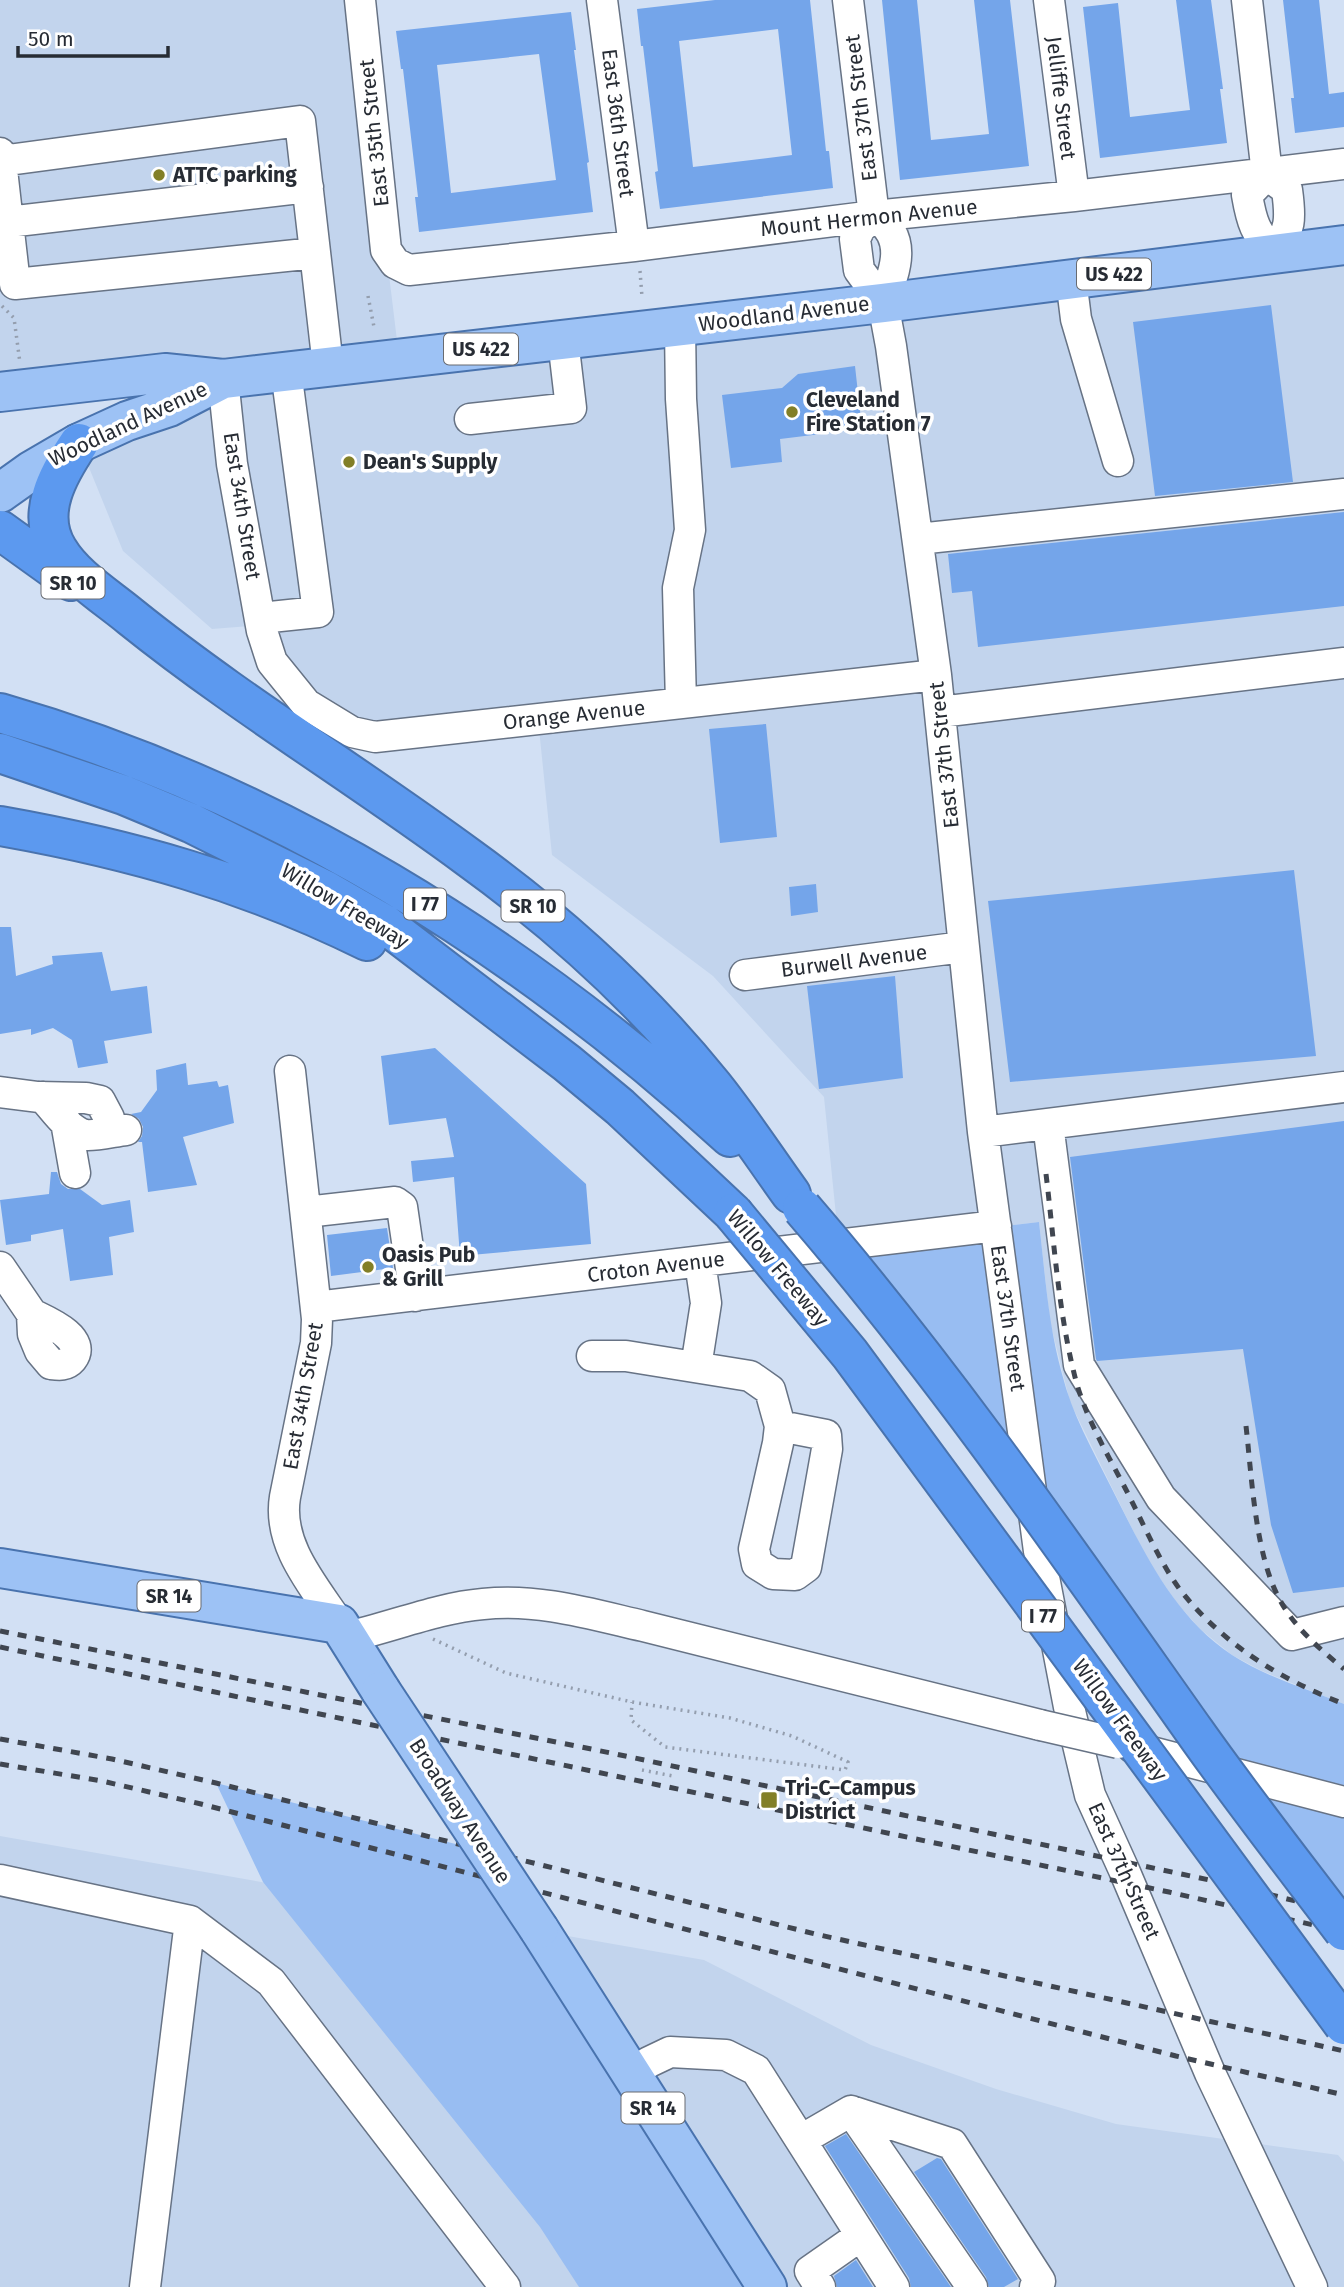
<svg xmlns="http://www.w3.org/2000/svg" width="1344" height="2287" font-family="'Fira Sans',sans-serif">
<rect width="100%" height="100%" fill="#d2e0f4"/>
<path fill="#c2d4ed" d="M0 0H360L386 250 399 357 1344 245V1704L1262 1671 1232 1655 1200 1629 1176 1602 1147 1559 1070 1402 1050 1322 1039 1222 839 1245 824 1097 713 976 552 855 538 719 375 737 330 720 261 625 212 629 123 551 79 443 221 380 0 392Z
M0 1836 704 1960 871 2045 996 2089 1116 2124 1338 2155 1344 2162V2287H0Z"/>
<path fill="#98bdf2" d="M1039 1222C1045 1273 1048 1324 1062 1374 1072 1414 1092 1449 1110 1485 1142 1548 1172 1615 1232 1655 1266 1677 1307 1689 1344 1704V1931L839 1245Z
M216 1783 487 1852 767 2287H579L540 2227 263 1882Z"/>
<path fill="#74a5ea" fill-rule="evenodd" d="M715 0H810L826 151H829L833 188 660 209 655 172 658 171 643 46H641L637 9ZM778 29 792 155 693 167 679 41Z
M882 0H917L931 140 989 134 974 0H1010L1029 166 900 180Z
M1176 0H1211L1223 89H1220L1227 143 1100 158 1083 7 1118 3 1130 117 1190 110Z
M1283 0H1319L1329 94 1344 92V127L1295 133 1291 98H1294Z
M571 12 576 50H574L589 162 587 163 593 212 419 232 415 197H418L403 69H401L396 31ZM539 54 556 180 451 193 437 65Z
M1271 305 1293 482 1155 496 1133 322Z
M855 366 862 429 780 439 782 462 731 468 722 395 782 388 798 374Z
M1344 512V606L978 647 972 591 952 593 948 554Z
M766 724 777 837 720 843 709 729Z
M1294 870 1316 1056 1010 1082 988 901Z
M816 884 818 912 791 916 789 887Z
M0 927H11L16 976 53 964 52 956 102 952 111 991 147 986 152 1033 104 1041 108 1063 78 1068 72 1040 53 1028 31 1035V1029L0 1034Z
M895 976 903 1078 819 1089 807 986Z
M435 1048 586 1184 591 1244 460 1256 454 1177 413 1182 411 1161 454 1157 446 1118 389 1125 381 1056Z
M186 1063 188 1085 217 1081 219 1087 228 1085 234 1123 183 1137 197 1185 148 1192 142 1142H138L142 1136 143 1127 139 1119 131 1114 141 1112 157 1090 156 1070Z
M1344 1121V1587L1293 1593 1271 1525 1243 1349 1097 1361 1096 1359 1070 1157Z
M51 1172H57L61 1184 68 1189H80L102 1205 130 1200 134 1232 109 1237 113 1275 70 1281 63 1229 31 1235V1241L6 1245 0 1200 49 1194Z
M387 1228 393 1268 331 1276 327 1235Z
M846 2134 951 2287H911L909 2278 825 2146Z
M937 2158 941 2159 1018 2279 1004 2287H989L986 2277 914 2172Z
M856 2260 873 2287H837L834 2276Z"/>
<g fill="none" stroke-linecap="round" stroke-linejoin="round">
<defs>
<path id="minor" d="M360 0 386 250 395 263 409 270 634 246 874 216 1074 196 1344 164
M602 0 634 246
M848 0 874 216
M1049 0 1074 196
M1247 0 1267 174 1287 190C1291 219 1291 229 1274 254 1255 231 1252 224 1247 195L1267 174
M0 153 1 161 300 121 328 366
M1 161 15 284 315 253
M874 216 860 228 855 239 859 270 883 303 891 346 936 675 983 1132 1039 1551 1069 1707 1090 1795 1124 1870 1210 2073 1312 2287
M874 216C909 237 895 271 883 303
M8 222 308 187
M1071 279 1076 319 1118 461
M680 326 681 399 690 530 678 588 681 703
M223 379 232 464 262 631 272 662 306 704 352 732 375 737 936 675
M470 419 571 408 563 340
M918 539 1344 494
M261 618 318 612 286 371
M940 712 1344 663
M745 975 963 947
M290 1071 317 1319 316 1343 285 1497C277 1545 314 1586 339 1624
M0 1092 38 1097 86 1098 100 1101 109 1118V1131
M43 1097C54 1109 69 1132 86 1135 96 1136 116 1131 126 1130
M66 1122 75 1173
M1048 1124 1079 1365 1161 1498 1292 1635 1344 1622
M983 1132 1344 1087
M306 1212 395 1202 402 1207 415 1296
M0 1267 32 1314 33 1334 40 1351 51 1364C59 1365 66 1366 72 1359 88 1338 46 1321 32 1314
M316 1307 996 1226
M592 1356H626L750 1376 770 1390 780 1426 778 1443 754 1549 757 1564 773 1574 795 1575 806 1567 827 1449 826 1435 780 1426
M696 1367 706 1303 700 1262
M347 1637C392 1627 437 1608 483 1604 538 1598 591 1614 643 1626L1040 1725
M1132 1747 1344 1802
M0 1880 190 1921 271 1982 505 2287
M631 2074 649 2062 670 2052 726 2055 756 2070 894 2287
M851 2111 972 2287
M801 2140 851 2111 952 2144 1040 2281 1035 2287
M145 2287 190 1921
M820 2287 810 2271 860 2236"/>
<path id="major" d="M0 392 165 373 223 379 883 303 1344 245
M0 493 31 471 79 443 127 421 169 407 223 379
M0 1568 339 1624 381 1691
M539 1929 767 2287"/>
<path id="highway" d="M79 443C58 474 35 514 58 550 74 577 107 597 131 617 238 703 357 775 468 857 558 922 644 1000 713 1086 741 1121 765 1158 791 1194
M0 530 71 581
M0 713C275 792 520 945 730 1137
M0 753 124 795 191 823 325 890 386 925 567 1063 620 1107 733 1213
M0 826C130 849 248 882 367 941"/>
</defs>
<use href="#minor" stroke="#677385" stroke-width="33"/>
<use href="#major" stroke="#4973ae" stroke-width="42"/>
<use href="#highway" stroke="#4973ae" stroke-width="42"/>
<path stroke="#949eae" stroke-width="3.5" stroke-dasharray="2 5" stroke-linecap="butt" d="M640 271 642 297
M368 296 374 327
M2 306 14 318 20 363
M433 1639 506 1673 632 1702 730 1718 792 1736 848 1762 845 1770 665 1747 631 1720 632 1702
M642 1770 673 1776"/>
<use href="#minor" stroke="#fff" stroke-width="30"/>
<use href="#major" stroke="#9dc2f5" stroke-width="38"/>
<use href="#highway" stroke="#5c99ef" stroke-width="38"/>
<path stroke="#404650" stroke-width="5" stroke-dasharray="9 9" stroke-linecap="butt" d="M1046 1174C1054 1240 1058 1308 1074 1373 1083 1412 1104 1448 1123 1484 1140 1516 1159 1562 1181 1591 1224 1645 1280 1679 1344 1704
M1246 1426C1252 1478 1255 1557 1281 1602 1296 1629 1321 1650 1344 1669
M0 1631 611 1753 1219 1882 1344 1913
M0 1647 1169 1892 1344 1932
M0 1739 112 1759 216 1783 815 1934 1344 2051
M0 1764 102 1781 201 1804 1176 2056 1344 2095"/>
<defs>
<path id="minor-bridge" d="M1040 1725 1118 1743"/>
<path id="major-bridge" d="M381 1691 539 1929"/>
<path id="highway-bridge" d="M802 1208C945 1374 1069 1554 1195 1732 1243 1800 1294 1865 1344 1931
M733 1213 850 1354 1344 2025"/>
</defs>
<use href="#minor-bridge" stroke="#677385" stroke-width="33" stroke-linecap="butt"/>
<use href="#major-bridge" stroke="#4973ae" stroke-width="42" stroke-linecap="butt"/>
<use href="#highway-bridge" stroke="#4973ae" stroke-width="42" stroke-linecap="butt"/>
<use href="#minor-bridge" stroke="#fff" stroke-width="30"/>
<use href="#major-bridge" stroke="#9dc2f5" stroke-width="38"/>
<use href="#highway-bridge" stroke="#5c99ef" stroke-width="38"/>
</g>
<g fill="#827f27" stroke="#fff" stroke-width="2.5">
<circle cx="159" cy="175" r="7"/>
<circle cx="792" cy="412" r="7"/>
<circle cx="349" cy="462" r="7"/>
<circle cx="368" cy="1267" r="7"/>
<rect x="760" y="1791" width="18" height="18" rx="3.5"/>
</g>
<g text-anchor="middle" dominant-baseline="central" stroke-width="7" stroke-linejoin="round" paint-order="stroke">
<g fill="#fff" stroke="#686b71" stroke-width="2">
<rect x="1077" y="258.5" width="74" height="31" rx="5"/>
<rect x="444" y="333.5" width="74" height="31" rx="5"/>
<rect x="41.5" y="567.5" width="63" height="31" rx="5"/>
<rect x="404" y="888.5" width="42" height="31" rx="5"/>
<rect x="501.5" y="890.5" width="63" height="31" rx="5"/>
<rect x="137.5" y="1580.5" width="63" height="31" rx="5"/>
<rect x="1022" y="1600.5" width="42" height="31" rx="5"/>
<rect x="621.5" y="2092.5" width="63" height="31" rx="5"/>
</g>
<g font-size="19" font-weight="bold" fill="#272c34">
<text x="1114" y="274">US 422</text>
<text x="481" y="349">US 422</text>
<text x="73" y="583">SR 10</text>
<text x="425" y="904">I 77</text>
<text x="533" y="906">SR 10</text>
<text x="169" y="1596">SR 14</text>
<text x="1043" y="1616">I 77</text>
<text x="653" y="2108">SR 14</text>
</g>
<g font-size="21" fill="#272c34" stroke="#fff">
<text transform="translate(1061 98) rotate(83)">Jelliffe Street</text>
<text transform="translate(861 108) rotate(-97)">East 37th Street</text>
<text transform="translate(618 123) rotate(83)">East 36th Street</text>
<text transform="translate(374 133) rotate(-96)">East 35th Street</text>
<text transform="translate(869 218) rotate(-6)">Mount Hermon Avenue</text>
<text transform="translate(784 314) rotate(-7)">Woodland Avenue</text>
<text transform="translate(128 424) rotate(-25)">Woodland Avenue</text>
<text transform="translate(242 506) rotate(81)">East 34th Street</text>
<text transform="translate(574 715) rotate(-6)">Orange Avenue</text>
<text transform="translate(944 755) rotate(-96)">East 37th Street</text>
<text transform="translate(345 906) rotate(31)">Willow Freeway</text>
<text transform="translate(854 961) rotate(-7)">Burwell Avenue</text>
<text transform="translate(656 1267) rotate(-7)">Croton Avenue</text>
<text transform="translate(778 1268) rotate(50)">Willow Freeway</text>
<text transform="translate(1008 1318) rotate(82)">East 37th Street</text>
<text transform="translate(303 1396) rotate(-80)">East 34th Street</text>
<text transform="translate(1120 1720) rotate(54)">Willow Freeway</text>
<text transform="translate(460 1811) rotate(57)">Broadway Avenue</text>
<text transform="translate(1124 1871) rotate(66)">East 37th Street</text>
</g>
<g font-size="21" font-weight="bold" fill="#272c34" stroke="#fff" text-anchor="start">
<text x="173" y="175">ATTC parking</text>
<text x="806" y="400">Cleveland<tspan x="806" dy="24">Fire Station 7</tspan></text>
<text x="363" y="462">Dean's Supply</text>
<text x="382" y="1255">Oasis Pub<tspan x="382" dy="24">&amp; Grill</tspan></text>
<text x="785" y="1788">Tri-C–Campus<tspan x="785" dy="24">District</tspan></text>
</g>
</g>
<path d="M18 46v10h150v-10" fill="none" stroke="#272c34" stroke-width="3.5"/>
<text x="28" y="46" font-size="21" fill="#272c34" stroke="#ffffff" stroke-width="5" paint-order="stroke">50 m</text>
</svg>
